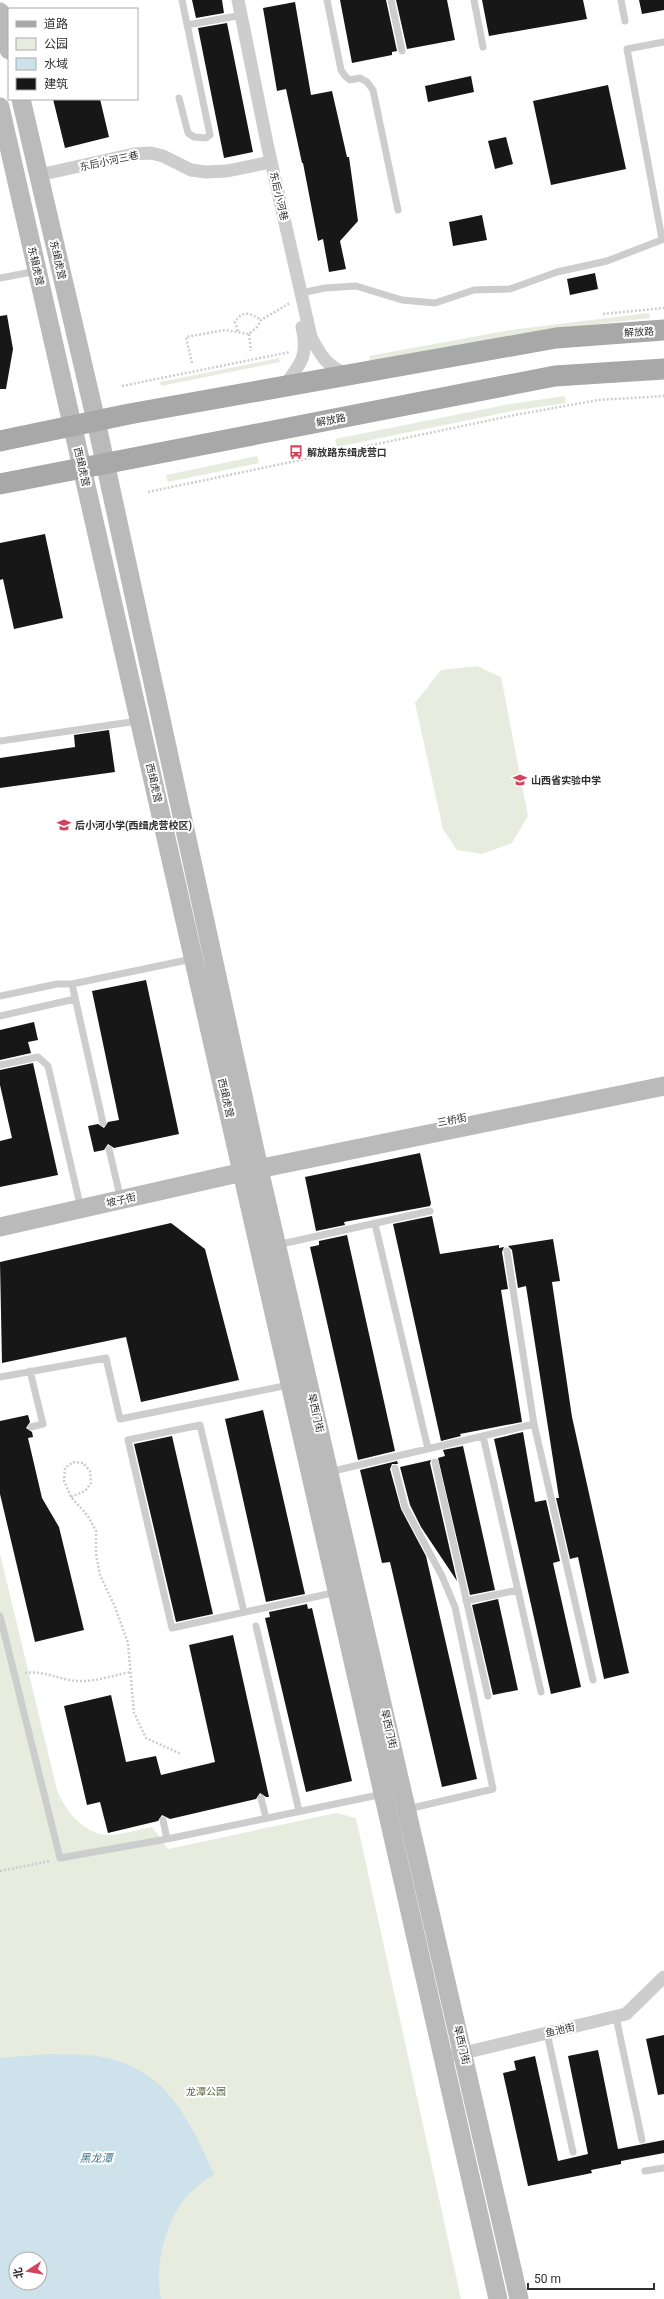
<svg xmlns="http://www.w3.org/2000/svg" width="664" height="2299" font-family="Roboto,'Noto Sans SC',sans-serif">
<rect width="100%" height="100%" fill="#fff"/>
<path fill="#e7ecdf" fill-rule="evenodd" d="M649 313 650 318 555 329 371 362 369 356 510 330Z
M279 358 280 362 161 386 160 382Z
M565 396 566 403 512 411 337 447 335 439 510 404Z
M257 456 259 463 168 482 166 475Z
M477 666 501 677 528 816 512 843 482 854 457 850 443 829 415 703 441 670Z
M0 1554 57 1790C65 1810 82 1832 106 1835 120 1836 138 1829 152 1827L168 1849 336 1813 356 1818 461 2299H0ZM16 2259H40V2283H16Z"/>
<path fill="#cde2ea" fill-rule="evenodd" d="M50 2054C63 2055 76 2054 89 2055 163 2063 187 2114 214 2174 201 2183 189 2192 180 2205 163 2230 155 2270 161 2299H0V2058ZM16 2259H40V2283H16Z"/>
<path fill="#171717" d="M192 0H222L224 13 196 18Z
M340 0H386L397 51 392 52V55L352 63Z
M396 0H447L455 40 407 49Z
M482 0H583L587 19 489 36Z
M639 0H664V10L642 14Z
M295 2 311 95 332 91 347 157H349L358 221 340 241 346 269 329 272 323 239 318 241 303 163H302L286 89 277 91 263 8Z
M227 23 253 152 224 158 198 28Z
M471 76 474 92 428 102 425 86Z
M608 85 626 169 551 185 533 101Z
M53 99H100L109 137 65 148Z
M506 137 513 164 495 169 488 141Z
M482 215 487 240 453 246 449 222Z
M595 273 598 289 570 295 567 279Z
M7 315 13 349 6 389H0V316Z
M45 534 63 618 14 629 3 579 0 580V543Z
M109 730 115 772 0 788V758L75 747 74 735Z
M146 980 179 1134 114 1148 108 1144 104 1150 94 1152 88 1126 98 1124 104 1128 108 1122 119 1120 92 991Z
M34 1022 38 1040 28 1042 31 1053 0 1060V1030Z
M33 1063 58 1175 0 1187V1141L12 1138 0 1085V1070Z
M420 1153 431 1203 430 1206 344 1222 345 1225 316 1231 305 1177Z
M432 1216 440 1254 499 1245V1248L504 1247 502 1252 508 1289 501 1290 522 1422 460 1434 461 1436 441 1441 393 1224Z
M171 1223 205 1249 239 1380 141 1402 126 1337 2 1363 0 1262Z
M347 1235 395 1451 358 1460 310 1247 319 1245V1241Z
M553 1239 560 1281 552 1282 572 1417 629 1673 604 1679 578 1557 570 1559 556 1498H559L526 1286 518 1288 512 1250 508 1246Z
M263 1410 305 1594 266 1602 225 1419Z
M28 1415 30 1422 26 1428 32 1432 33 1437 28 1438 42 1498 59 1527 84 1630 35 1642 0 1494V1421Z
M523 1432 535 1502 546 1500 560 1561 553 1563 581 1687 551 1694 494 1439Z
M172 1436 213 1614 176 1622 134 1444Z
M463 1446 495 1590 470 1595 438 1458 445 1456 443 1450Z
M431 1460 430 1463 457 1581 421 1527 410 1505 400 1467Z
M397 1461 398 1464H392L390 1469 401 1509 426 1556 477 1779 442 1787 390 1562 382 1563 360 1470Z
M498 1599 518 1690 493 1695 472 1605Z
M307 1604 308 1609 312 1608 352 1781 306 1792 265 1618 270 1617 269 1612Z
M233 1635 269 1797H266L260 1793 256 1799 170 1819 162 1815 158 1821 108 1833 100 1802 87 1805 64 1706 111 1695 126 1762 156 1756 161 1775 215 1762 189 1645Z
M664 2035V2094L658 2095 646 2039Z
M598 2050 618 2149 664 2140V2153L621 2161V2164L591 2170 592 2173 528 2186 503 2073 516 2070 514 2061 535 2056 558 2161 588 2154 568 2056Z"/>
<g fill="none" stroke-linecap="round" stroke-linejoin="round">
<path stroke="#cdcdcd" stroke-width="2.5" stroke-dasharray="2 2" stroke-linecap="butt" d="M603 314 664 308
M238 331 235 322C242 310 251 313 261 320
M249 334 251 351
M192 363 186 337 225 330 249 334 257 327 261 320 290 303
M122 386 290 352
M148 492 515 415 598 400 664 396
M71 1497 85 1491 91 1483 90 1471 83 1463 73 1462 65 1468 64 1481 71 1497 88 1516 96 1531V1554L100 1575 115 1607 128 1643 134 1713 146 1738 181 1754
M25 1673C43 1670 60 1680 78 1681 95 1682 115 1675 131 1672
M0 1871 50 1861"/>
<path stroke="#cdcdcd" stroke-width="7" d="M327 0 341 70 345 76 350 80 360 78 367 82 373 90 398 210
M391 0 402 51
M474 0 483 47
M621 0 625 21
M187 25 242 15
M179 98 188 133 194 137 206 138 210 135 182 0
M662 239 627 49 664 42
M0 278 37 271
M301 293 325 288 356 286 402 300 435 303 474 290 510 289 557 272 607 261 664 239
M0 741 138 721
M72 984 103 1123
M0 996 57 984H72L192 959
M0 1016 75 999
M0 1065 38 1057 48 1066 81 1209
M109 1149 121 1200
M375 1224 428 1449
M277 1245 430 1211
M507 1251 534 1424 593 1680
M30 1371 43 1424 31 1427
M0 1377 106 1358 120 1419 289 1385
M483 1436 541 1692
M435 1462 488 1696
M395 1468 405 1507 442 1576 455 1607 493 1789 408 1809
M329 1472 534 1424
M466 1601 518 1590
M244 1612 200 1425 128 1440 172 1628 337 1592
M0 1616 60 1858 167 1839
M256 1626 299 1811
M261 1798 266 1818
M163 1820 167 1839 383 1794
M616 2017 642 2140
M547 2033 573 2152
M645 2171 664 2168"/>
<path stroke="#cdcdcd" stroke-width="13" d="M238 0 268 148 311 337C322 358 326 365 348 375
M39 175 134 154 151 153 163 156 191 170 206 172 227 171 271 162
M284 386C301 364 309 355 302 327
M443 2058 626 2014 664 1977"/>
<path stroke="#bababa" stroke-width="19" d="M0 12 9 50
M21 99 96 421 259 1169 519 2299
M0 107 498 2299
M0 1227 243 1172 664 1086"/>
<path stroke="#a8a8a8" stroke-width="21" d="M0 441 129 414 556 338 664 330
M0 484 555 376 664 369"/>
</g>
<defs>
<symbol id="bus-bare" viewBox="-9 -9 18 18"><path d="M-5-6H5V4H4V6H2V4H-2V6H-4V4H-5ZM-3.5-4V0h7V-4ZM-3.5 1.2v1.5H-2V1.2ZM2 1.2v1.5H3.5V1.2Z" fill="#d8415e" stroke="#fff" stroke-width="2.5" paint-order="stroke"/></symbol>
<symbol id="school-bare" viewBox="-9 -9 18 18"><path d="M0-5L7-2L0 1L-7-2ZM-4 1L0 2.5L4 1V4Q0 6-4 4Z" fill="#d8415e" stroke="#fff" stroke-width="2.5" paint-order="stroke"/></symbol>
</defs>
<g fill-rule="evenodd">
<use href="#bus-bare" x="286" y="442" width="20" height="20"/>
<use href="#school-bare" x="510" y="770" width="20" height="20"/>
<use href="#school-bare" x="54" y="815" width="20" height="20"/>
</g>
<g text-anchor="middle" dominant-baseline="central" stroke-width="4" stroke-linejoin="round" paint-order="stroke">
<g font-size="10" fill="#303030" stroke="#fff">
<text transform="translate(109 161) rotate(-12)">东后小河三巷</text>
<text transform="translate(279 196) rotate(77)">东后小河巷</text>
<text transform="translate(58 260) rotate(77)">东缉虎营</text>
<text transform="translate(36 266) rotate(77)">东辑虎营</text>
<text transform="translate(639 332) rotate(-3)">解放路</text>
<text transform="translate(331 420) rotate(-11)">解放路</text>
<text transform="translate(82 467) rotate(77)">西缉虎营</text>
<text transform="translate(154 783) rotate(77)">西缉虎营</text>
<text transform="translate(226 1098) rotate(77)">西缉虎营</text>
<text transform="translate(452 1120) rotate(-11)">三桥街</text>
<text transform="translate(121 1200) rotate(-13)">坡子街</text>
<text transform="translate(316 1413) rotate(77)">旱西门街</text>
<text transform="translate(389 1729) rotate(77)">旱西门街</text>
<text transform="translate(560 2030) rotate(-13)">鱼池街</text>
<text transform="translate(462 2045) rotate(77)">旱西门街</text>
</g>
<g font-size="10" font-weight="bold" fill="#303030" stroke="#fff" text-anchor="start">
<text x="307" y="452">解放路东缉虎营口</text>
<text x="531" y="780">山西省实验中学</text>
<text x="75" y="825">后小河小学(西缉虎营校区)</text>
</g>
<g font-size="10" fill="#586840" stroke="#fff">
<text x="206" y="2091">龙潭公园</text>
</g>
<g font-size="11" font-style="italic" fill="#44798c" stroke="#fff">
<text x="96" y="2158">黑龙潭</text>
</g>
</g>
<rect x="8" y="8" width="130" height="92" fill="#ffffff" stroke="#acacac"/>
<rect x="16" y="21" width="20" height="6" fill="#a8a8a8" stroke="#acacac"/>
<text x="44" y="28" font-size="12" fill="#303030">道路</text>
<rect x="16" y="38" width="20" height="12" fill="#e7ecdf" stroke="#acacac"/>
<text x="44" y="48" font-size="12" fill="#303030">公园</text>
<rect x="16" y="58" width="20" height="12" fill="#cde2ea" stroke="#acacac"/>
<text x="44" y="68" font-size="12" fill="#303030">水域</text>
<rect x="16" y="78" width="20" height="12" fill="#171717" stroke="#acacac"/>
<text x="44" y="88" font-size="12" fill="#303030">建筑</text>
<g transform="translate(28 2271) rotate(258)"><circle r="19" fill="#ffffff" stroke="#acacac"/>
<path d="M0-3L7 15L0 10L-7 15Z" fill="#d8415e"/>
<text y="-6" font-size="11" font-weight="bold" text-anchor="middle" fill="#303030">北</text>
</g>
<path d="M528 2283v6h126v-6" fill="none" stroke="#303030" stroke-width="2"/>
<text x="534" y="2283" font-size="12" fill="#303030" stroke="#ffffff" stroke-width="3" paint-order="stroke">50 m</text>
</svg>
